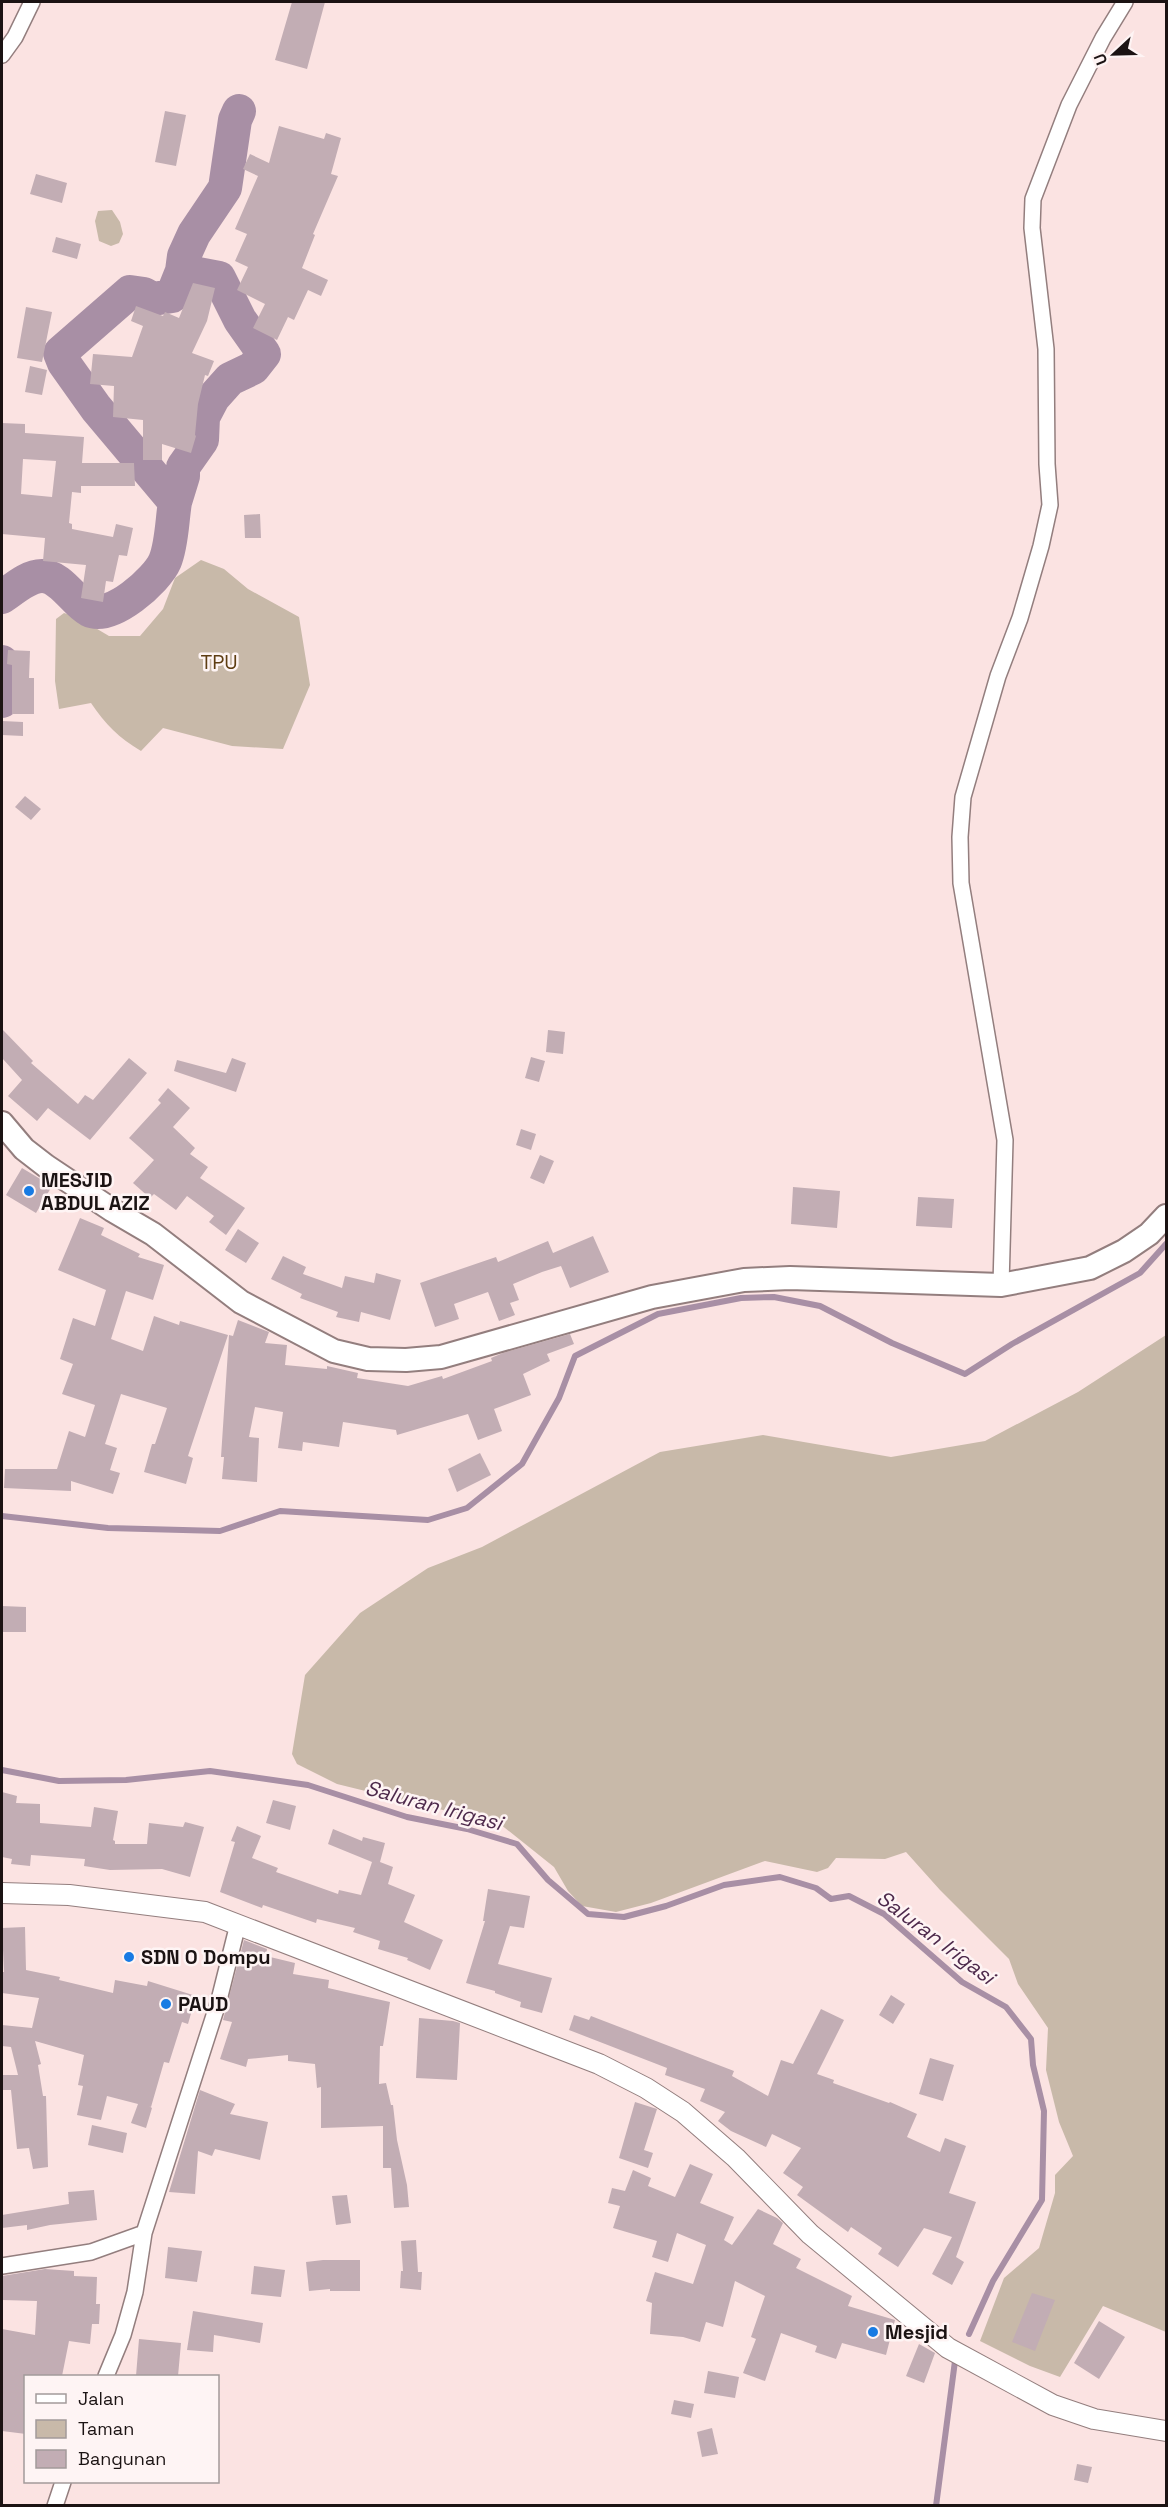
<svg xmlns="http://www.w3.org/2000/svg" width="1168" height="2507" font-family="'Space Grotesk',sans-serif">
<rect width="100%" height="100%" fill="#fbe3e2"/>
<path fill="#c8b9a9" d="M112 210 120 222 123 234 119 243 111 246 99 241 95 221 98 211Z
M201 560 224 569 248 589 299 617 310 685 283 749 232 746 163 728 141 751C119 738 105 724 91 703L59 709 55 681 56 619 64 613 77 617 109 636H140L163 609 175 578Z
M1166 1335V2332L1103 2306 1060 2377 1030 2366 980 2341 1004 2278 1039 2248 1055 2193V2175L1073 2156 1059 2122 1046 2070 1048 2028 1018 1984 1009 1959 940 1890 906 1852 885 1859 836 1858 828 1868 817 1872 765 1861 651 1903 616 1912 582 1906 568 1891 554 1867 500 1824 337 1784 297 1764 292 1754 305 1675 360 1613 428 1568 482 1547 660 1452 763 1435 891 1457 985 1441 1078 1392Z"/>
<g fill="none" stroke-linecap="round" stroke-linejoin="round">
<path stroke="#a88fa5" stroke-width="6" d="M2 1516 108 1528 220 1531 280 1511 428 1520 467 1508 522 1464 559 1398 575 1356 658 1314 741 1298 774 1297 820 1306 892 1343 965 1374 1012 1344 1140 1273 1166 1244
M2 1770 59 1781 126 1780 210 1771 308 1785 407 1817 467 1829 517 1844 548 1880 588 1914 624 1917 666 1906 724 1885 780 1877 816 1888 831 1899 849 1896 884 1914 962 1982 1006 2007 1031 2039 1033 2065 1044 2111 1042 2200 993 2281 969 2334
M936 2506 955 2361"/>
<path stroke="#a88fa5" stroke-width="34" d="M175 502 183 476V467L202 440 203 417 213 398 230 379 253 368 264 354 240 320 219 278 182 271
M2 597C13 590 27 576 42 576 61 576 73 601 89 610 111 621 157 580 165 561 172 544 172 520 175 502L96 408 64 363 60 353 130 292 144 294 153 299 172 296 182 271 184 256 194 234 225 188 235 120 239 111
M2 662 4 670 2 701"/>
</g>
<path fill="#c2adb4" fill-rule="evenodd" d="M292 2H325L307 69 275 60Z
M165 111 186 115 176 166 155 162Z
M279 126 324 139 326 133 341 138 331 174 338 176 313 234 315 235 302 268 328 280 321 296 308 290 294 320 288 317 277 340 253 328 265 304 237 290 248 267 235 261 247 234 235 229 258 176 243 169 250 154 269 163Z
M36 174 67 183 62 203 30 194Z
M56 237 81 244 77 259 52 252Z
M193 283 215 288 207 321 192 353 214 361 208 376 205 375 198 404 195 435 196 436 191 453 162 444V460H143V420L113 417 114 386 90 384 93 354 132 357 143 326 131 321 136 306 163 316 165 312 179 318Z
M26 307 52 312 42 362 17 358Z
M30 366 47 370 42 395 25 392Z
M2 423 25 424V433L84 437 82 463H134L135 486H81V493L72 492 69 523 72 524V529L113 537 116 524 133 528 127 556 119 555 113 582 106 581 103 602 81 598 86 565 43 561 45 538 2 534ZM23 459 56 461 52 497 21 494Z
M260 514 261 538H245L244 515Z
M8 650 30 651 29 678H34V714H12V665L7 664Z
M2 721 23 722V736L2 735Z
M25 796 41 809 31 820 15 807Z
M2 1029 33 1061 31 1063 78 1104 85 1095 93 1100 129 1058 147 1073 90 1140 48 1108 37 1121 8 1096 22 1080 2 1058Z
M548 1030 565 1032 563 1054 546 1052Z
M531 1057 545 1061 539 1082 525 1078Z
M232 1058 246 1063 236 1092 174 1071 177 1060 226 1073Z
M168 1088 190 1108 173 1127 195 1148 190 1154 208 1167 200 1178 245 1208 226 1235 209 1222 214 1216 187 1196 176 1210 154 1194 150 1198 133 1183 154 1160 129 1138 161 1103 158 1100Z
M521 1129 536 1134 531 1150 516 1145Z
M540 1155 554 1161 544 1184 530 1178Z
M22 1168 52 1186 36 1213 6 1195Z
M793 1187 840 1191 837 1228 791 1224Z
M918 1197 954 1199 952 1228 916 1226Z
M80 1218 104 1228 101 1235 140 1254 138 1257 164 1265 153 1300 126 1291 111 1339 143 1351 154 1316 179 1325 180 1321 228 1335 188 1456 193 1458 186 1484 144 1472 152 1444H155L167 1408 121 1394 105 1444 117 1448 110 1470 120 1473 113 1494 71 1481V1491L4 1488 5 1469H57L69 1431 85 1437 95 1405 62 1394 73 1364 60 1359 73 1318 95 1326 106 1290 58 1270Z
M238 1229 259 1243 246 1263 225 1250Z
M593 1236 609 1272 570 1288 561 1266 542 1272 513 1284 519 1300 510 1303 515 1315 499 1321 488 1292 454 1304 459 1319 435 1327 420 1283 496 1257 498 1262 548 1241 553 1253Z
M283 1256 306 1267 303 1274 342 1288 345 1276 374 1283 376 1273 401 1280 390 1320 361 1312 359 1322 336 1317 338 1312 300 1298 302 1294 271 1279Z
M238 1320 269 1332 265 1343 287 1345 285 1365 327 1369V1366L358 1373 357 1378 408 1386 442 1376 443 1379 492 1361 491 1358 503 1353 570 1334 574 1344 547 1354 550 1361 523 1374 531 1395 494 1409 502 1431 478 1440 468 1414 397 1435 396 1430 343 1422 339 1447 303 1442 302 1451 278 1448 283 1412 255 1407 249 1437 259 1438 257 1482 222 1479 224 1457H221L229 1335 233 1336Z
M480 1453 491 1475 457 1492 448 1469Z
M2 1606 26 1607V1632H2Z
M2 1792 17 1796 16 1803 40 1804V1823L91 1827 94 1807 118 1811 113 1840 115 1841V1844H147L149 1823 183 1827 185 1822 204 1827 190 1877 162 1869 110 1870 84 1866 85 1859 31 1855 30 1866 11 1864 12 1859 2 1857Z
M273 1800 296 1806 290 1830 266 1823Z
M237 1826 261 1836 252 1858 278 1868 276 1872 338 1894 339 1890 361 1895 372 1862 328 1844 333 1829 362 1841 363 1837 385 1843 380 1862 393 1867 388 1884 415 1895 404 1922 443 1940 430 1970 407 1960 408 1958 378 1949 380 1941 353 1932 355 1928 317 1919 316 1923 263 1905 262 1908 220 1892 235 1842 231 1841Z
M488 1889 530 1896 524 1928 510 1926 498 1964 552 1978 542 2013 520 2007 521 2002 495 1993V1991L466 1983 485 1921H483Z
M25 1927 26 1970 60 1977 59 1980 113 1993 115 1980 147 1986 148 1981 196 1996 188 2024 182 2022 169 2063 164 2062 151 2107 149 2106 152 2108 146 2128 131 2123 138 2104 107 2096 101 2120 77 2115 83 2086 78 2085 84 2055 35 2041 41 2064 38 2065 43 2096H46L48 2167 33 2169 29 2148 17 2149 11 2090H2V2075H18L11 2047 2 2046V2025L32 2028 39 1998 2 1993V1972H4L2 1928Z
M244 1940 267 1949 266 1956 295 1963 293 1974 329 1980 328 1988 390 2002 383 2046H380L379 2084 386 2083 391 2105H393L397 2140 407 2185 409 2207 394 2208 391 2168H383V2126L321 2128V2087L317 2088 315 2064 288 2061V2055L248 2059 246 2067 220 2059 232 2022 223 2020Z
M891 1995 905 2004 893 2024 879 2015Z
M821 2009 844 2020 817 2074 834 2080 833 2083 889 2103 890 2102 917 2114 907 2137 940 2152 945 2138 966 2146 949 2193 976 2202 956 2257 964 2262 952 2285 932 2274 952 2237 924 2228 898 2267 878 2254 882 2248 851 2227 848 2232 797 2195 803 2187 783 2173 801 2148 772 2134 766 2147 731 2131 718 2121 725 2112 700 2101 705 2089 665 2075 667 2068 569 2030 574 2015 589 2020 591 2016 734 2071 732 2076 768 2096 781 2060 793 2064Z
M419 2018 453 2021 460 2023 457 2080 416 2078Z
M930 2058 954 2065 943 2101 919 2094Z
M200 2090 235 2104 230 2114 268 2122 260 2160 215 2149 212 2156 198 2151 195 2194 169 2192Z
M635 2102 657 2109 644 2150 653 2153 648 2168 619 2158Z
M92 2125 127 2133 123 2153 88 2145Z
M690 2164 713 2174 700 2203 734 2217 724 2240 732 2245 758 2209 777 2218 783 2223 773 2244 801 2259 796 2268 852 2296 848 2306 895 2320 886 2355 842 2343 836 2359 815 2352 817 2346 781 2333 765 2381 743 2373 756 2339 751 2337 765 2296 735 2281 723 2327 706 2322 700 2342 683 2337 650 2334 652 2303 646 2301 655 2272 693 2284 706 2245 677 2233 668 2262 652 2257 657 2241 613 2228 620 2206 608 2203 612 2188 625 2191 633 2170 651 2178 648 2186 675 2197Z
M94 2190 97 2220 50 2225 27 2230V2225L2 2228V2215L69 2204 68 2192Z
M347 2195 351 2223 336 2225 332 2196Z
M416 2240 418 2272H422L421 2290 400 2288 401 2271H403L401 2241Z
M168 2247 202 2251 197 2282 165 2278Z
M323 2260H360V2291H330V2289L309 2291 306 2262Z
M254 2266 285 2270 281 2297 251 2294Z
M45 2269 74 2271V2276L97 2277 96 2304H100L99 2324H92L90 2344 69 2341 62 2376H26V2434L2 2431V2329L35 2335 37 2301 2 2300V2276Z
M1032 2293 1055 2300 1035 2351 1012 2342Z
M193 2311 263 2323 260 2343 214 2335 213 2352 187 2350Z
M1099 2321 1125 2337 1099 2379 1074 2363Z
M139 2339 181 2343 178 2376H136Z
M919 2344 935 2353 924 2383 906 2376Z
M708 2371 739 2377 735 2398 704 2393Z
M674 2400 694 2404 691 2418 671 2414Z
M712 2428 718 2454 702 2457 697 2432Z
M1077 2464 1092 2467 1088 2483 1074 2480Z"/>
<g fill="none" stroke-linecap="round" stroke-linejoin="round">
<defs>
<path id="minor" d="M2 55 15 37 32 2
M1001 1285 1005 1140 961 883 960 837 963 797 998 676 1020 618 1041 546 1050 505 1047 464 1046 349 1032 228 1033 199 1069 105 1103 38 1125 2
M2 2266 91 2252 144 2233
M106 2376 123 2335 135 2292 144 2233 219 2000 238 1924
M55 2506 63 2482"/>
<path id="tertiary" d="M2 1893 69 1895 205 1912 599 2064 646 2088 683 2112 736 2158 810 2234 948 2348 1053 2405 1094 2419 1166 2431"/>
<path id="secondary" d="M2 1123 24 1149 46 1166 112 1210 153 1234 241 1302 334 1351 368 1359 406 1360 441 1357 652 1297 744 1280 790 1278 1001 1285 1090 1268 1124 1251 1149 1234 1166 1216"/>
</defs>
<use href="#minor" stroke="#937e7e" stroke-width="18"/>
<use href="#tertiary" stroke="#937e7e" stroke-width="22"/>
<use href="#secondary" stroke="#937e7e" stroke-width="26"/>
<use href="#minor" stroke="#fff" stroke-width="15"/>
<use href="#tertiary" stroke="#fff" stroke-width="20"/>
<use href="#secondary" stroke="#fff" stroke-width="22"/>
</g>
<g fill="#187be3" stroke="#fef4f4" stroke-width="2">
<circle cx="29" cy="1191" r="6"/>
<circle cx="129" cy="1957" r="6"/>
<circle cx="166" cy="2004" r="6"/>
<circle cx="873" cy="2332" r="6"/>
</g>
<g text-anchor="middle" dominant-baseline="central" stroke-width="5" stroke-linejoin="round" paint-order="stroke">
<g font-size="20" fill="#5e3d12" stroke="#fef4f4">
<text x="219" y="662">TPU</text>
</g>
<g font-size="20" font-weight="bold" fill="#1b1313" stroke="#fef4f4" text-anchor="start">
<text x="41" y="1180">MESJID<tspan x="41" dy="23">ABDUL AZIZ</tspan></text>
<text x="141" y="1957">SDN 0 Dompu</text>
<text x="178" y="2004">PAUD</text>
<text x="885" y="2332">Mesjid</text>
</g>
<g font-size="21" font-style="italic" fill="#4e2a4c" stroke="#fef4f4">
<text transform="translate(434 1805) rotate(15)">Saluran Irigasi</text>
<text transform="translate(936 1937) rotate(37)">Saluran Irigasi</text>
</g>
</g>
<rect width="1168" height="2507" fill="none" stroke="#1b1313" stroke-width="6"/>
<rect x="24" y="2375" width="195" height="108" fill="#fef4f4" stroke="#a39a9a" stroke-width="1.5"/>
<rect x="36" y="2394" width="30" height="9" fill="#ffffff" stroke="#a39a9a" stroke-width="1.5"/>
<text x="78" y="2405" font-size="18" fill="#1b1313">Jalan</text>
<rect x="36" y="2420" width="30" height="18" fill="#c8b9a9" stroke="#a39a9a" stroke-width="1.5"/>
<text x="78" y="2435" font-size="18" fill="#1b1313">Taman</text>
<rect x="36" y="2450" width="30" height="18" fill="#c2adb4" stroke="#a39a9a" stroke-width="1.5"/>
<text x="78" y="2465" font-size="18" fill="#1b1313">Bangunan</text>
<g transform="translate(1114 54) rotate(248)" stroke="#fef4f4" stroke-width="4.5" paint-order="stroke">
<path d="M0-4.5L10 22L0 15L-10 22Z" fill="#1b1313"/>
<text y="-9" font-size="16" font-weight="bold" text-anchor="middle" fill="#1b1313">U</text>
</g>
</svg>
